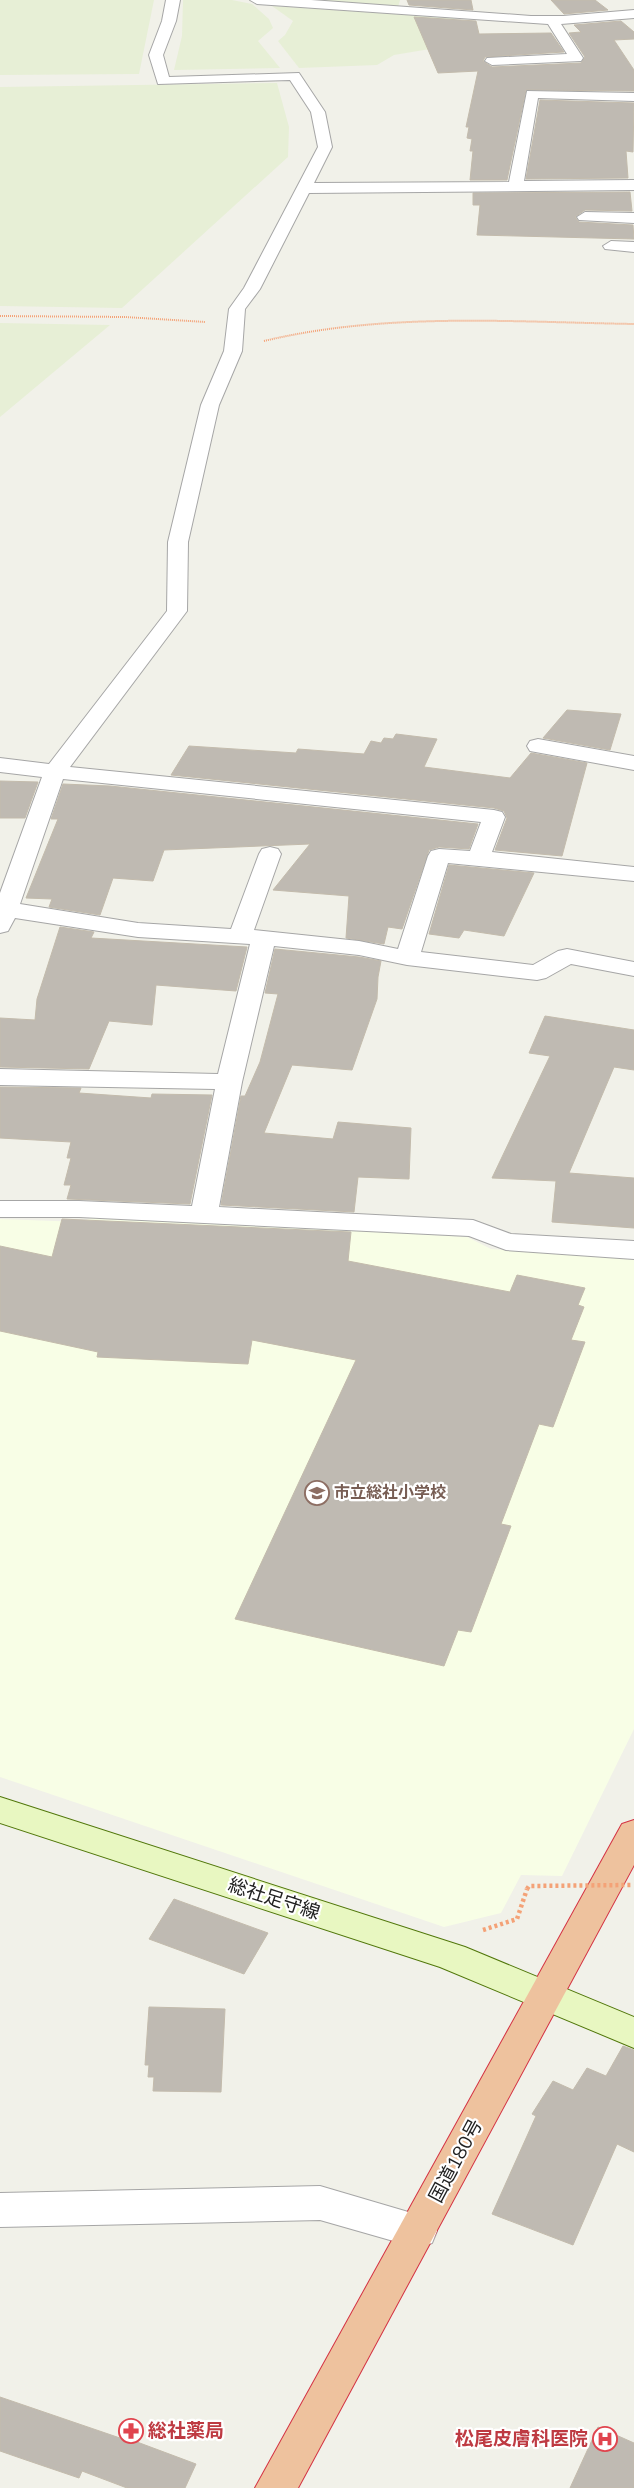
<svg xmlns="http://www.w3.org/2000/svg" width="634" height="2488" font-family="'Nunito Sans','Noto Sans JP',sans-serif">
<rect width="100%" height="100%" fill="#f1f1e9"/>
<path fill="#f8fee6" d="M96 1216 467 1237 491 1249 634 1258V1729L562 1876 521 1875 501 1913 444 1927 0 1777V1219L82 1222Z"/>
<path fill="#e7efd6" d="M0 0H154L139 74 0 75Z
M183 0H232L252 4 269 19 273 28 258 41 280 68 174 70 182 36Z
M323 0H400L398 7 321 2Z
M272 6 454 18 466 43 394 55 377 65 299 68 278 41 285 35 293 21Z
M277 83 289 127 288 157 122 308 0 306V87Z
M0 323 110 325 0 417Z"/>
<path fill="#bfbab2" stroke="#c3bbac" d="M407 0H471L473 10 409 5Z
M551 0H595L608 10 564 14Z
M414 17 476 21 479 34 551 33 564 52 485 57 483 61 492 67 581 63 585 57 569 33 581 32 574 25 621 21 634 32V39L614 40 634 70V91L526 90 507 180H470L473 151H470L472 139 467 138 469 127H466L478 71 438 73Z
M540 100 634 103 633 152 626 151 628 178 526 179Z
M630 192 632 211 585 210 575 217 579 222 633 225 634 239 477 235 480 205H473V193Z
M567 710 621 714 610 750 543 738Z
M396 734 437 739 424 767 510 778 531 753 587 763 562 856 495 850 507 818 504 811 494 808 171 775 189 746 296 753 298 749 364 754 371 741 381 743 384 738 393 739Z
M0 781 38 782 25 818H0Z
M63 784 110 786 478 824 469 849 439 847 429 850 402 929 388 927 384 944 346 938 349 896 273 890 310 844 164 850 153 881 113 878 100 915 49 907 52 899 26 898 58 819H51Z
M449 865 534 873 504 936 464 930 459 938 429 934Z
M60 927 94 932 91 938 247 947 236 991 156 985 152 1025 109 1021 89 1069 0 1067V1018L35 1020 37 999Z
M275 949 359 957 381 961 378 977 377 999 352 1070 292 1065 264 1133 333 1139 338 1122 411 1128 409 1179 358 1177 354 1212 221 1205 241 1096H245L260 1062 278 994 265 993Z
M545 1016 634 1030V1070L614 1067 569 1173 634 1178V1228L552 1222 556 1181 492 1178 550 1056 529 1053Z
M0 1087 81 1088 79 1093 151 1098 152 1094 212 1095 190 1204 67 1199 71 1185H64L71 1158H67L71 1142 0 1138Z
M62 1219 351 1232 348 1261 510 1292 517 1275 585 1288 578 1305 584 1307 571 1340 585 1342 553 1427 539 1424 501 1524 511 1526 471 1632 458 1630 444 1666 235 1619 356 1360 252 1340 248 1364 97 1357 98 1352 0 1331V1246L52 1257Z
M174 1899 268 1933 244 1974 149 1939Z
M149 2007 225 2009 221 2092 153 2091 154 2077H148L149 2065H145Z
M623 2046 634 2050V2152L617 2144 573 2245 492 2214 536 2116 532 2114 553 2081 573 2090 587 2068 606 2076Z
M0 2397 120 2438 121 2436 196 2464 185 2488H127L82 2471 79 2478 26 2460 0 2451Z
M598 2427 634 2443V2488H570Z"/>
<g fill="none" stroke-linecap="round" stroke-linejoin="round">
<defs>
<path id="minor" d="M166 0H180L176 21 163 55 169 77 299 73 325 112 332 147 314 183 509 182 527 91 634 93V101L538 98 524 181 634 180V190L309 193 260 289 245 309 242 351 219 405 188 542 187 611 70 767 494 810 502 812 505 817 492 852 634 867V881L448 863 421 952 533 965 558 951 567 949 634 962V976L571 964 546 978 537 980 407 965 359 955 274 946 242 1082 219 1207 473 1220 511 1234 634 1241V1259L506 1250 469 1236 79 1217H0V1201H79L192 1206 215 1089 0 1085V1069L218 1074 250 944 138 937 15 918 8 931 0 933V893L42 777 0 772V758L49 764 167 611 168 542 201 405 224 351 229 309 244 288 318 147 311 112 290 80 158 84 149 55 162 21ZM63 779 481 822 470 851 439 849 431 851 428 856 398 949 359 941 254 930 281 854 278 849 270 847 262 849 259 854 231 929 138 923 20 904Z
M250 0H311L531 16H563L634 10V18L561 24 583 58 581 61 492 65 485 61 487 58 567 54 548 24 257 4Z
M585 212 634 213V223L579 220 577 217Z
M611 241 634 242V252L605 249 603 246Z
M538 739 634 756V770L530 751 527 746 530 741Z
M320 2186 432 2219 437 2231 432 2243 418 2248 320 2220 0 2227V2193Z"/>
<path id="secondary" d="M0 1797 465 1947 634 2017V2048L440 1967 0 1823Z"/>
<path id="trunk" d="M634 1820V1865L298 2488H255L622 1824Z"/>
</defs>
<use href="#minor" stroke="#a6a6a6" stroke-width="2"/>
<use href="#secondary" stroke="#51770a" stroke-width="2"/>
<use href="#trunk" stroke="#d43142" stroke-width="2"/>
<path stroke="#f4a277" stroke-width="2" stroke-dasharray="1 1" stroke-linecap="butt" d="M0 316 125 317 205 322
M264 341C385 312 511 322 634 324"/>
<path stroke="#f4a277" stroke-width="4.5" stroke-dasharray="3 3" stroke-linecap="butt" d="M483 1930 517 1919 527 1889"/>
<use href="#minor" fill="#fff" fill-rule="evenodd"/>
<use href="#secondary" fill="#e8f7c1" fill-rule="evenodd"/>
<use href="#trunk" fill="#eec29e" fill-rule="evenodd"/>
<path stroke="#f4a277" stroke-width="4.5" stroke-dasharray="3 3" stroke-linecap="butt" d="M527 1889 529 1886 631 1885"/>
</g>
<defs>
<symbol id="school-ring" viewBox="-11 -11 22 22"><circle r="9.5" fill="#fff" stroke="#8d6e63" stroke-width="1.5"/><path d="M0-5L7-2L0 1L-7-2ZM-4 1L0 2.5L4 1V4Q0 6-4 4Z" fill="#8d6e63"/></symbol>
<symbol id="pharmacy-ring" viewBox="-11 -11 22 22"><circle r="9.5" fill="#fff" stroke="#e0444e" stroke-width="1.5"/><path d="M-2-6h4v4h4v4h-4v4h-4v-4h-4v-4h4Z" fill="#e0444e"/></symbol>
<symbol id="hospital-ring" viewBox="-11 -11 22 22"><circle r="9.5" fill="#fff" stroke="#e0444e" stroke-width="1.5"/><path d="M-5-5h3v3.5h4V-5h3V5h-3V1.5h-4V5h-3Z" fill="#e0444e"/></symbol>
</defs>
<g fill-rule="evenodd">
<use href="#school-ring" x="303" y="1479" width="28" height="28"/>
<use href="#pharmacy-ring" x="117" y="2417" width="28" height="28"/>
<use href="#hospital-ring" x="591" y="2425" width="28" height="28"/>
</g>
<g text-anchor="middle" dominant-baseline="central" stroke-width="4.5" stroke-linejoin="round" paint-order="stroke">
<g font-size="16" font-weight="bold" fill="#785e54" stroke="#fff" text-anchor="start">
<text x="334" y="1493">市立総社小学校</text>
</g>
<g font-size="19" fill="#222" stroke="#fff">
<text transform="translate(274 1899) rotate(18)">総社足守線</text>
<text transform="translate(456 2161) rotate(-62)">国道180号</text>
</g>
<g font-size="19" font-weight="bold" fill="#be3a42" stroke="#fff" text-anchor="start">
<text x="148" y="2431">総社薬局</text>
<text x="588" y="2439" text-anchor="end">松尾皮膚科医院</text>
</g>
</g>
</svg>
